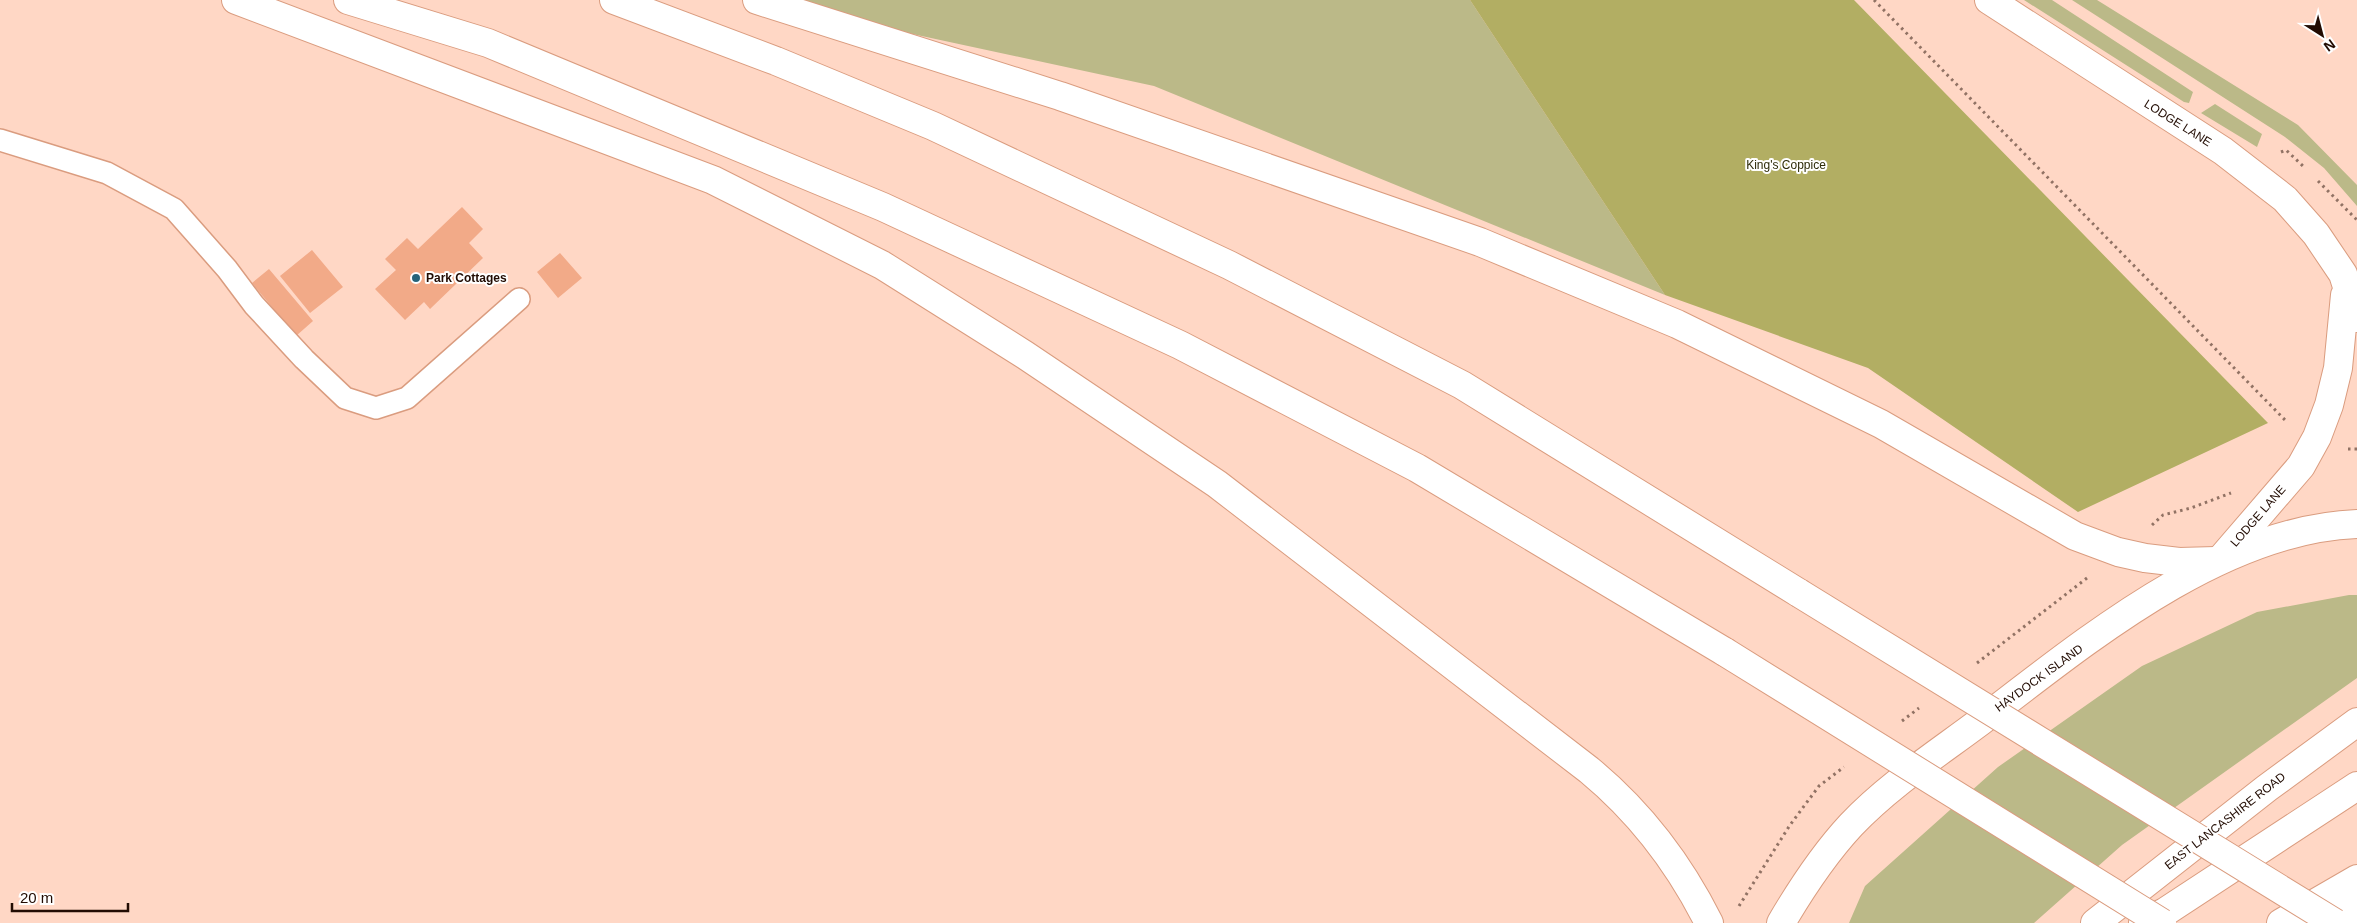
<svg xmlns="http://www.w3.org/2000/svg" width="2357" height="923" font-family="Arial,sans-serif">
<rect width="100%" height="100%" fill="#ffd7c5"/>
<path fill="#bbb988" d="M797 0H1470L1665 295 1154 86 866 24Z
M2024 0H2052L2193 92 2189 103 2184 102Z
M2072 0H2097L2298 125 2357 185V206L2324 168 2285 137Z
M2215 104 2262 134 2257 147 2201 113Z
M2349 595H2357V678L2122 845 2034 923H1849L1865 886 1998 767 2142 666 2257 612Z"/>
<path fill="#b2ae63" d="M1470 0H1854L2268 423 2078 512 1868 368 1665 295Z"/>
<path fill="#f2aa88" d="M462 207 483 229 469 243 483 258 430 309 424 302 405 320 375 289 396 270 385 259 407 238 418 249Z
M312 250 343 287 310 313 280 276Z
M560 253 582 278 558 298 537 272Z
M269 269 313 321 296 336 252 283Z"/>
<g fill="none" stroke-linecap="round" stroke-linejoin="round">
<defs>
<path id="service" d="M0 140 107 173 174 209 227 269 254 305 304 359 345 398 376 408 407 398 519 299"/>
<path id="primary" d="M1989 0 2223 151 2285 199 2316 234 2343 274 2357 318
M2221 559 2301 466 2317 437 2329 405 2338 368 2345 295"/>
<path id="trunk" d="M1781 923C1801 889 1824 854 1851 825 1889 785 1937 754 1981 721 2086 641 2220 529 2357 524
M2095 923 2267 788 2357 722
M2143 923 2165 912 2357 786
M2281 923 2357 879
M2337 923 2357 907"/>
<path id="motorway" d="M236 0 713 180 882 265 1025 355 1217 484 1589 770C1641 813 1679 863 1709 923
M348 0 488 43 883 207 1180 345 1417 468 1725 652
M614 0 776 61 933 126 1229 265 1462 385 1799 593
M757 0 1060 96 1480 242 1677 324 1777 373 1881 424 2075 536 2118 552 2145 558 2179 562 2216 561"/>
</defs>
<use href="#service" stroke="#da9c7f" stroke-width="24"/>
<use href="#primary" stroke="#da9c7f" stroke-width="30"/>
<use href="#trunk" stroke="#da9c7f" stroke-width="30"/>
<use href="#motorway" stroke="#da9c7f" stroke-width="30"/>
<path stroke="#917264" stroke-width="3" stroke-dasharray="2.5 4" stroke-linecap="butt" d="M1874 0 2286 421
M2281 152 2286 150 2304 167
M2318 181 2357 220
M2348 449H2357
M2152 525 2163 515 2191 508 2231 493
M1977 663 2087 578
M1902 721 1919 708
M1739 906 1790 825 1819 786 1844 767"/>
<use href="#service" stroke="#fff" stroke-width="21"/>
<use href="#primary" stroke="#fff" stroke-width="28"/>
<use href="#trunk" stroke="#fff" stroke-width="28"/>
<use href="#motorway" stroke="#fff" stroke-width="28"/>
<defs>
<path id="motorway-bridge" d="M1799 593 2335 923
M1725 652 2162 923"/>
</defs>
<use href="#motorway-bridge" stroke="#da9c7f" stroke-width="30" stroke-linecap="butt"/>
<use href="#motorway-bridge" stroke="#fff" stroke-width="28"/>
</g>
<circle fill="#26637a" stroke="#fff" stroke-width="2" cx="416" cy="278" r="5"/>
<g text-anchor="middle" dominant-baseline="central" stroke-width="4" stroke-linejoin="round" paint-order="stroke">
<g font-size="12" fill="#220c03" stroke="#fff">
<text transform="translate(2178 123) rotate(32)">LODGE LANE</text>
<text transform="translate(2258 516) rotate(-49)">LODGE LANE</text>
<text transform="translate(2039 678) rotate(-36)">HAYDOCK ISLAND</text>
<text transform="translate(2225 821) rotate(-38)">EAST LANCASHIRE ROAD</text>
</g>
<g font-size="12" fill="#2d2b09" stroke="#fff">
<text x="1786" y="165">King's Coppice</text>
</g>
<g font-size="12" font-weight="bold" fill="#220c03" stroke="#fff" text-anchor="start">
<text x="426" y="278">Park Cottages</text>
</g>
</g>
<g transform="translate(2322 35) rotate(144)" stroke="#ffffff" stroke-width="4" paint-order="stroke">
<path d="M0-4L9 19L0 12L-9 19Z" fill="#220c03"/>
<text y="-8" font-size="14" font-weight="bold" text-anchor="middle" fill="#220c03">N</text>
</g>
<path d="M12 903v8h116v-8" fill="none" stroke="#220c03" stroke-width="2.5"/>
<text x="20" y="903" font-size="15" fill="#220c03" stroke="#ffffff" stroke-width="4" paint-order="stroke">20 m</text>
</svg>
